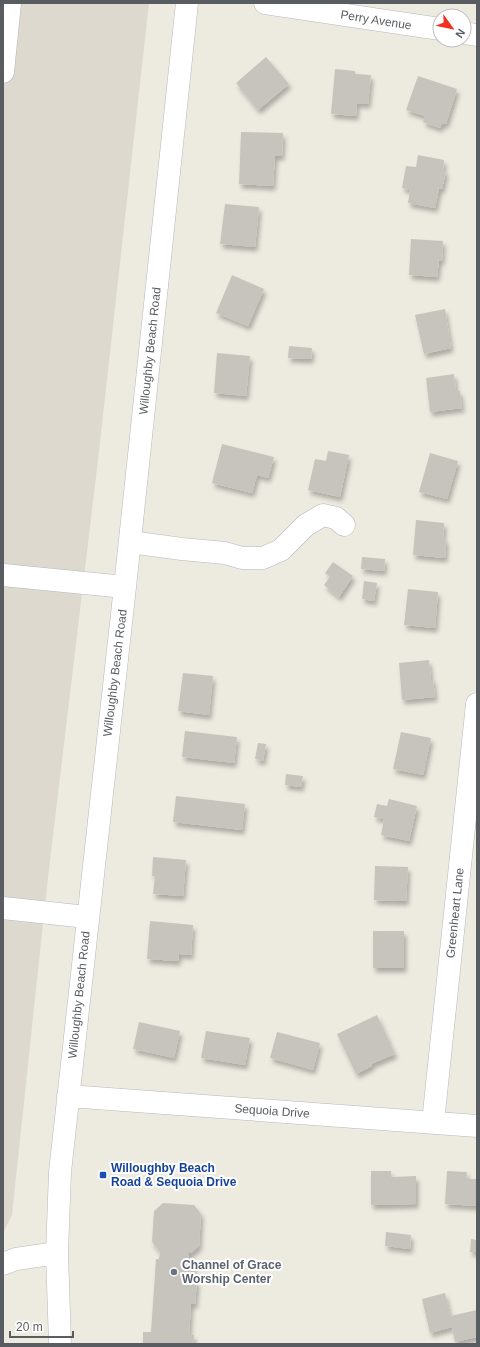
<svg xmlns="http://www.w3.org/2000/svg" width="480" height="1347" font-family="Helvetica,sans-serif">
<defs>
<filter id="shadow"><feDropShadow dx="2.5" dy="4.5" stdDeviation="2" flood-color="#0004"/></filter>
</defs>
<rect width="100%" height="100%" fill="#edeae0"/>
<path fill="#ddd9cf" d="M3 3H149L98 460 47 886 12 1215 3 1233Z"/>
<path fill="#c7c4bd" filter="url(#shadow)" d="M266 57 289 84 258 110 236 83Z
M335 69 355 71V74L371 75 368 104 357 103 356 116 331 114Z
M418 76 457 89 446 124 442 123 440 128 423 122 425 116 406 110Z
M241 132 283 133 282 156H275L273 186 239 184Z
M418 155 444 160 443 171H446L442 189H439L435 208 408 203 410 190 402 188 406 166 416 167Z
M225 204 259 207 255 247 220 244Z
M411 239 443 241 442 261 439 260 437 277 409 275Z
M232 275 264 289 248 326 216 313Z
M445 309 451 348 424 354 415 315Z
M289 346 312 348 311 359 288 358Z
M217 353 250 356 246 396 214 393Z
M454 374 456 391H460L462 408 430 412 426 378Z
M222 444 274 457 268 478 257 475 252 493 212 483Z
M328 451 349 455 340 497 308 490 315 459 326 461Z
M430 453 458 461 447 499 419 492Z
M416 520 444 523 443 539 446 540 445 558 413 555Z
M362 557 385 559 384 571 361 569Z
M333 562 353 576 339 597 324 585 330 577 325 573Z
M364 581 377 583 374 601 362 599Z
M408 589 438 592 435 628 404 625Z
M429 660 431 679H433L435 697 402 700 399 663Z
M183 673 213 676 209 715 178 711Z
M185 731 237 737 234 763 182 757Z
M401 732 431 738 423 775 393 769Z
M258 743 266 744 263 761 255 759Z
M286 774 303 776 301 787 285 785Z
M176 796 245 804 242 830 173 822Z
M389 799 417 806 409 841 381 835 384 819 374 817 377 804 387 806Z
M153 857 186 860 183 896 153 894 155 876H152Z
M375 866 408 867 406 901 374 900Z
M150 921 193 925 191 955 179 954 178 961 147 959Z
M373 931H404V968H373Z
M377 1015 395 1054 371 1064 372 1066 356 1074 337 1034Z
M139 1022 180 1031 174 1058 133 1049Z
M206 1031 250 1038 245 1065 201 1058Z
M277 1032 320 1043 313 1070 270 1058Z
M371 1171H391V1177L416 1176V1204L371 1205Z
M447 1171 467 1172 466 1179H477V1206L445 1204Z
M163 1203 194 1205 201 1214 199 1246 191 1253H189L188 1263H194L192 1280 197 1281 195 1304H191L189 1335H194L193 1344H143V1332H151L156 1259H159L160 1252 152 1242 154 1211Z
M386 1232 411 1235 410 1249 385 1246Z
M471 1239 477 1240V1252H470Z
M445 1293 450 1316 477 1310V1337L455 1342 452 1327 430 1333 422 1299Z"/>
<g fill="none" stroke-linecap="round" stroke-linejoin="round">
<defs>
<path id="minor" d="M265 3 440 29
M464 33 477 35
M3 72 10 3
M130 542 182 549 225 553 242 558H263L281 550 306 525 323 515 336 518 344 525
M3 575 125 587
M3 908 87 917
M68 1096 477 1126
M433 1122 477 704
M3 1264 16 1259 57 1253
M60 1344 57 1253 60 1172 125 587 187 3"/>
</defs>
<use href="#minor" stroke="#b6b8bd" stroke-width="23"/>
<use href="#minor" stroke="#fff" stroke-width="22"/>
</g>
<rect fill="#1a4fb4" stroke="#fff" stroke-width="1.5" x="99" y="1171" width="8" height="8" rx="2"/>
<circle fill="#6b7280" stroke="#fff" stroke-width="1.5" cx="174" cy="1272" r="4"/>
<g text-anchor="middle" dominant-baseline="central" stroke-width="4" stroke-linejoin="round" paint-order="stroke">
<g font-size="12" fill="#595d62" stroke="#fff">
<text transform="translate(376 20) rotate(9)">Perry Avenue</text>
<text transform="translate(150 351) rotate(-84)">Willoughby Beach Road</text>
<text transform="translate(115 673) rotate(-83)">Willoughby Beach Road</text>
<text transform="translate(455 913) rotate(-84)">Greenheart Lane</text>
<text transform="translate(79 995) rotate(-84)">Willoughby Beach Road</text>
<text transform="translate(272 1111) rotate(4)">Sequoia Drive</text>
</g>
<g font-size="12" font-weight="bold" fill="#164399" stroke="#fff" text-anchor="start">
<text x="111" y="1168">Willoughby Beach<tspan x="111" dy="14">Road &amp; Sequoia Drive</tspan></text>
</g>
<g font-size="12" font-weight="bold" fill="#5b616d" stroke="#fff" text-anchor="start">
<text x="182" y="1265">Channel of Grace<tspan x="182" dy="14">Worship Center</tspan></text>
</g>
</g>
<rect width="480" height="1347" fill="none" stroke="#595d62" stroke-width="8"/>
<g transform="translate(452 28) rotate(123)"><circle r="19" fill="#ffffff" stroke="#bdbec0"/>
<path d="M0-3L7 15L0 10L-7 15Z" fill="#f03122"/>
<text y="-6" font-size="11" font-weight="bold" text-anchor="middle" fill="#595d62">N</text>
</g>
<path d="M10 1331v6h63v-6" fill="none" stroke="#595d62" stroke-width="2"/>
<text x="16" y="1331" font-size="12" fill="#595d62" stroke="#ffffff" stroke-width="3" paint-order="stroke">20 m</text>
</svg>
